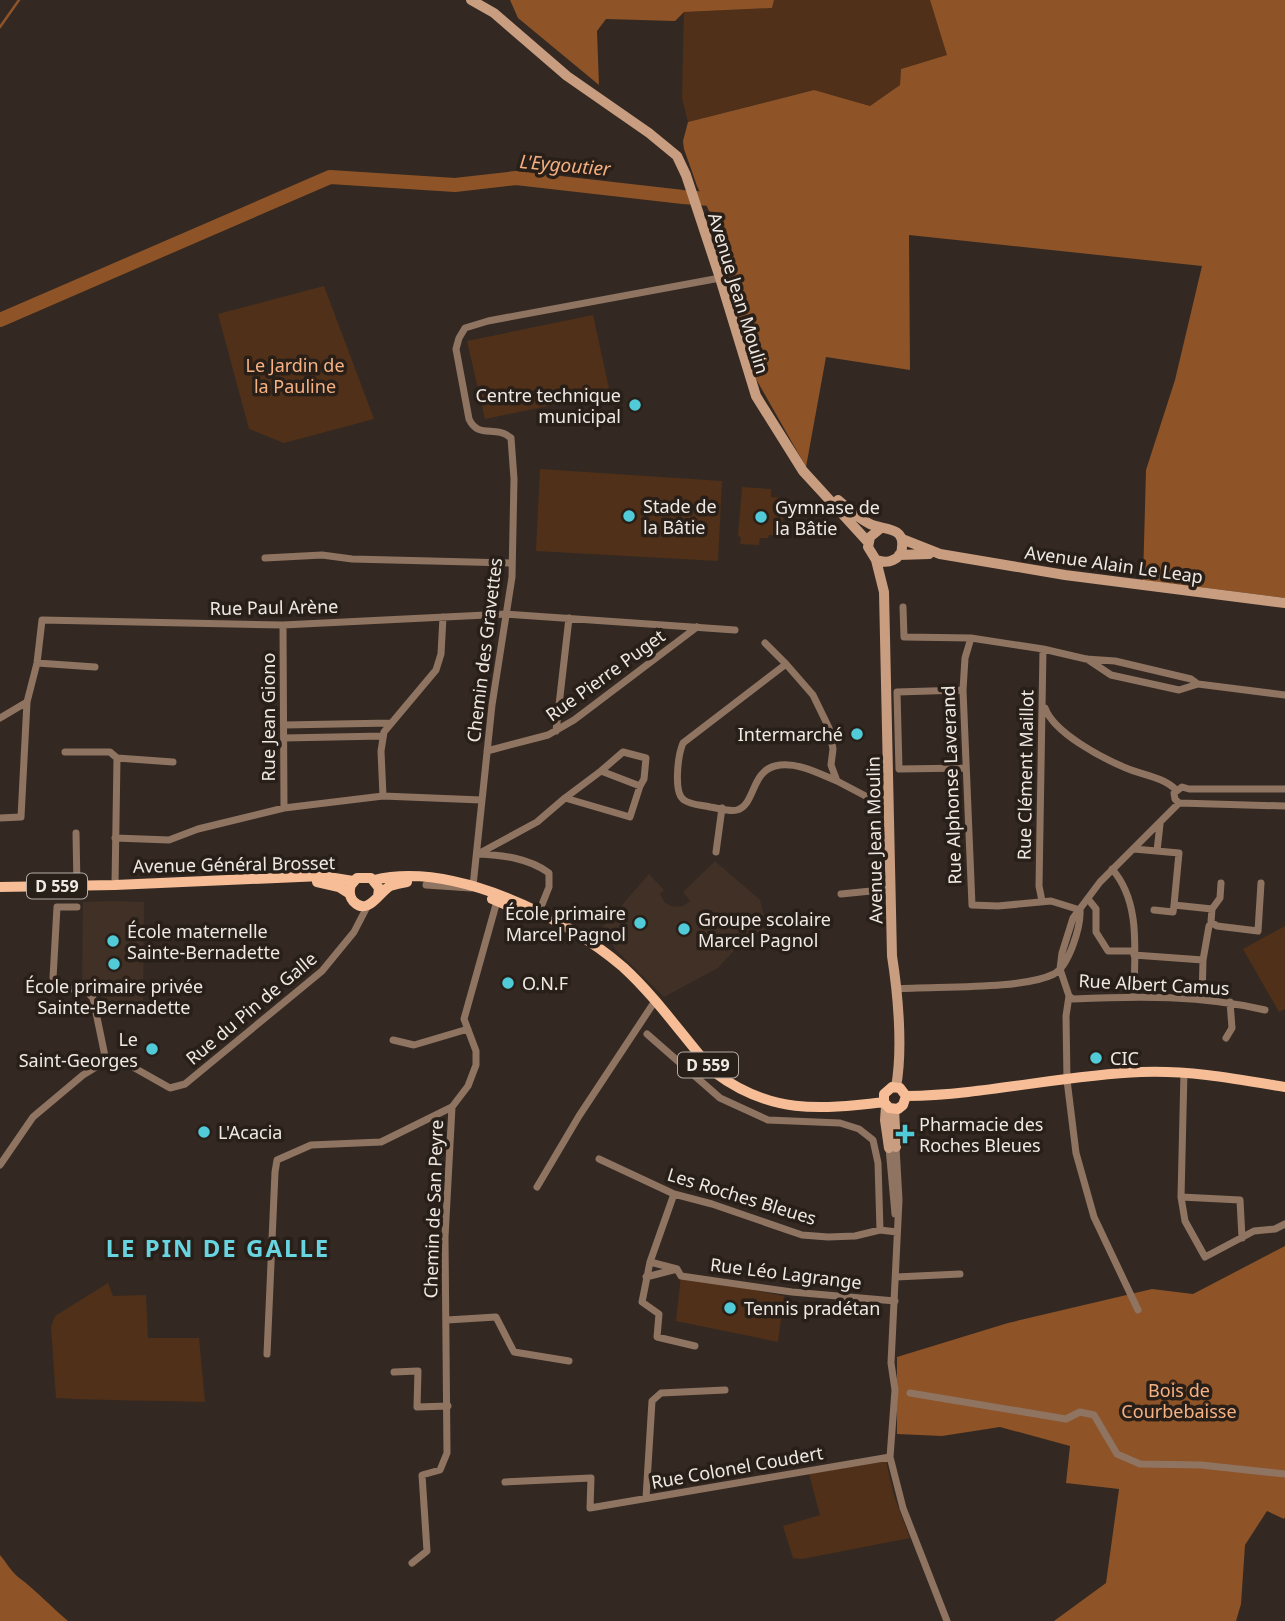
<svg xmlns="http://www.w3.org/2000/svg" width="1285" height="1621" font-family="'Noto Sans',sans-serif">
<rect width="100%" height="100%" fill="#332922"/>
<path fill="#403025" d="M715 861 760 900 767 928 741 943 718 968 664 997 615 949 610 939 600 930 649 874 664 890 660 894 665 903 674 907 683 906 690 901 683 892Z
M112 901 144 902 143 1007 105 1015 99 986 82 981 83 902Z"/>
<path fill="#503018" d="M774 0H930L948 55 901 69 900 85 870 106 813 90 688 122 682 98 684 12 772 8Z
M324 286 374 419 284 443 249 429 218 314Z
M593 315 610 393 485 419 467 341Z
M540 469 722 481 718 561 536 551Z
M742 487 771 489V497L784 498 782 536 769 535 768 538H760L759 545 740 544 741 537 738 536Z
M1285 926V1009L1279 1012 1243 949Z
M681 1276 784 1296 778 1342 676 1321Z
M108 1283 113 1296 146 1295 148 1338H199L205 1402C155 1400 106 1401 56 1398L51 1327 55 1316Z
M886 1461 894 1496 910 1538 802 1559 793 1558 783 1526 820 1515 809 1474Z"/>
<path fill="#8e5327" d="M510 0H774L772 8 684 12 675 21 606 19 597 31 599 85 518 18Z
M930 0H1285V598L1143 580 1146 470 1175 380 1202 266 909 235 910 370 826 357 806 467 756 379 710 213 697 186 684 149 683 141 688 122 814 90 870 106 900 85 901 69 947 55Z
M1285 1246V1517L1284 1519 1267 1511 1245 1545 1241 1604 1236 1621H1054L1106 1583 1119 1489 1066 1483 1070 1446 1000 1427 942 1436 897 1434V1357L1008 1323 1152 1289 1193 1294Z"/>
<path fill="#8e5427" d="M0 1555C6 1562 11 1571 18 1577 36 1590 51 1607 68 1621H0Z"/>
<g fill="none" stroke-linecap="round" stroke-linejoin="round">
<path stroke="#8e5427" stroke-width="2.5" d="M0 27 19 0"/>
<path stroke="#8e5427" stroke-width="14" d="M0 320 330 177 455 185 516 178 683 197 777 204 1044 0"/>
<path stroke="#907462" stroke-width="7" d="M265 558 322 555 352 559 512 563
M903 607 904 637 971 638 1043 649 1086 659 1115 661 1191 679 1198 684 1285 695
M283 625 284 808
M971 638 965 658 963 690 972 905 998 906 1051 901 1080 910
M765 643 786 664
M1087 659 1111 675 1179 690 1198 684
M37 663 95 667
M786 664 813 695 829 728 833 749 831 765 837 781C818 773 796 761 775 766 751 772 755 805 737 810 730 812 718 808 710 807 702 805 691 805 684 800 673 793 678 755 683 743Z
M963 690 897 692 899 769 966 768
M1045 708C1054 733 1102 758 1126 768 1142 775 1164 777 1176 790
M0 718 27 702
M284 725 391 723
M556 731 569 618
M284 738 383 736
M487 751 548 735 574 720 697 627
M65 752H110L117 758
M601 771 623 752 646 758 644 779 640 786
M837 781 875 801 889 800
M383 796 381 751 384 732 436 670 441 654 443 617
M1179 803 1175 799 1174 793 1182 787 1189 789H1285
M1179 803 1285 806
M0 818 21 817 27 702 37 663 42 620 283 625 506 614 735 630
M76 833 77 886
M115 838 169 840 198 829 284 808 383 796 481 800
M1134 849 1179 853 1174 905 1212 909 1220 898 1221 883
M1157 851 1160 824
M716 852 722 808
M1112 869C1142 903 1134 954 1134 997
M115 885 117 758 173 762
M426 885 471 888 473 886 492 705 512 577 514 479 511 438C495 424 479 440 469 419L456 349 459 338 465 328 488 321 720 278
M841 894 891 889
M1088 899 1096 909V932L1108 951H1134
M1042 901 1039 886 1043 649
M77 907H57L53 978 65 989H84L93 998 106 1061
M1212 909 1211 922 1217 926 1258 931 1261 883
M1154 910 1173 912 1174 905
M539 912 549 887V873C529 858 502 855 478 854L537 822 565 798 630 817 640 786 601 771 565 798
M1134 955 1203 960
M897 989C935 986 1022 990 1054 974 1069 966 1081 926 1080 910
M52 992 59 983
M1069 996 1073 999C1138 996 1202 995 1265 1010
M1202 999 1203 960 1209 926
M647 1034 720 1098 768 1120 840 1123 859 1129 873 1140 878 1163 880 1230
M1226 1038 1232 1028 1230 1002
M393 1040 414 1045 468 1029
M1184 1072 1181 1197 1185 1221 1205 1257 1254 1231 1275 1229 1285 1224
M896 1147 899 1200 891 1363 895 1390 890 1457 903 1508 947 1621
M889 1148 895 1214
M599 1159 674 1194 712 1204 802 1235 828 1237 855 1236 880 1230 897 1232
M0 1165 33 1117 83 1075 106 1061 124 1062 170 1088 185 1084 322 971 354 932 368 905
M537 1187 579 1116 655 1001
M674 1194 650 1262 642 1302 659 1314 657 1337 695 1346
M1181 1197 1240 1200 1242 1238
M650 1262 677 1269 681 1276 792 1292 895 1301
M646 1277 677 1269
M896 1277 960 1274
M1138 1310 1094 1217 1076 1153 1067 1080 1066 1016 1069 996 1060 969 1062 953 1073 918 1100 882 1179 803
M447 1320 496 1317 514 1352 569 1361
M267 1354 275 1172 277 1160 311 1145 381 1142 452 1107
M394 1372 418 1371 417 1407 448 1406
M910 1393 1066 1419 1080 1412 1094 1415 1117 1454 1140 1464 1201 1465 1285 1474
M505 1482 591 1478 590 1508 890 1457
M646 1498 652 1401 661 1393 725 1390
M412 1563 427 1551 422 1475 440 1470 447 1453 445 1237 452 1107 468 1086 476 1065V1051L464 1019 497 901"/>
<path stroke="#c99d80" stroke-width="10" d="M471 0 494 13 567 76 649 133 677 156 686 175 720 278 756 396 803 471 868 542
M838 500C848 509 858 518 870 524 882 530 905 526 902 547 902 553 898 558 893 560 887 563 882 562 876 560L868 547 870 537 881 528
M902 539 940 554 1065 575 1285 603
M899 555 929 554
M876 560 884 592 892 956C898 994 903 1049 896 1087
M886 1106 885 1120 889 1148
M894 1109 896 1147"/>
<path stroke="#f6bd97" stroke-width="10" d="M374 880C453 861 565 917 623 967 657 998 684 1038 714 1072 770 1114 818 1110 884 1102
M317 882 339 887 350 894
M0 887 115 885 322 876 353 881
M378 897 379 888 371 878H357L351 885C349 891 349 896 353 901 368 917 379 892 390 886 396 884 401 883 407 882
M492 899 528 914
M906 1096C985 1095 1062 1075 1141 1072 1190 1070 1237 1079 1285 1087
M884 1102V1094L892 1087 900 1088 906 1096
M884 1102 889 1108 898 1109 903 1105 906 1096"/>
</g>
<g fill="#52cbd8" stroke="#291f19" stroke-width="2.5">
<circle cx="635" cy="405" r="7"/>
<circle cx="629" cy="516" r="7"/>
<circle cx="761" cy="517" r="7"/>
<circle cx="857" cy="734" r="7"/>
<circle cx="640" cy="923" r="7"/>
<circle cx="684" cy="929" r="7"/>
<circle cx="113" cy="941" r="7"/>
<circle cx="114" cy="964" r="7"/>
<circle cx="508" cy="983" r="7"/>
<circle cx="152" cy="1049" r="7"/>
<circle cx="1096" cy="1058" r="7"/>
<circle cx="204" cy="1132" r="7"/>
<path d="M901.5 1123.5h7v7h7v7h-7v7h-7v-7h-7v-7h7z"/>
<circle cx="730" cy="1308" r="7"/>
</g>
<g text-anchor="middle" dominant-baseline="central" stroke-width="7" stroke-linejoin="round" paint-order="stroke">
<g fill="#291f19" stroke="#b4aca7" stroke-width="2">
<rect x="27" y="873.5" width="60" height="25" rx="5"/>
<rect x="678" y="1052.5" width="60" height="25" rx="5"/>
</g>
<g font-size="16" font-weight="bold" fill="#efe9e4">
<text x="57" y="886">D 559</text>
<text x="708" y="1065">D 559</text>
</g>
<g font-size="18" fill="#efe9e4" stroke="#291f19">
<text transform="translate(739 293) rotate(73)">Avenue Jean Moulin</text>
<text transform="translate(1114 564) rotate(8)">Avenue Alain Le Leap</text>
<text transform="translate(274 607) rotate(-1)">Rue Paul Arène</text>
<text transform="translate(484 650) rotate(-83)">Chemin des Gravettes</text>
<text transform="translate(605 675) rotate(-36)">Rue Pierre Puget</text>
<text transform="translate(268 717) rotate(-90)">Rue Jean Giono</text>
<text transform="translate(1025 775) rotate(-89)">Rue Clément Maillot</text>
<text transform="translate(951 785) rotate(-92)">Rue Alphonse Laverand</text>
<text transform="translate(874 840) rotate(-91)">Avenue Jean Moulin</text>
<text transform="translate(234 864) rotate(-1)">Avenue Général Brosset</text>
<text transform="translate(1154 984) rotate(3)">Rue Albert Camus</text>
<text transform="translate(251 1008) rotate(-40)">Rue du Pin de Galle</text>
<text transform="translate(742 1196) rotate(17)">Les Roches Bleues</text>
<text transform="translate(433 1209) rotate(-88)">Chemin de San Peyre</text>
<text transform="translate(786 1273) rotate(7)">Rue Léo Lagrange</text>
<text transform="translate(737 1467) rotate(-10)">Rue Colonel Coudert</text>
</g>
<g font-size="18" fill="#f6b182" stroke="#291f19">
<text x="295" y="365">Le Jardin de<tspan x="295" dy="21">la Pauline</tspan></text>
<text x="1179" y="1390">Bois de<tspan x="1179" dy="21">Courbebaisse</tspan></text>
</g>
<g font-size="18" fill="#efe9e4" stroke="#291f19" text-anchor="start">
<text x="621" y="395" text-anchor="end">Centre technique<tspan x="621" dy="21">municipal</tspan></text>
<text x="643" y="506">Stade de<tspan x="643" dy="21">la Bâtie</tspan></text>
<text x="775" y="507">Gymnase de<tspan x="775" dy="21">la Bâtie</tspan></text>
<text x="843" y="734" text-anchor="end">Intermarché</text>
<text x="626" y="913" text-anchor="end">École primaire<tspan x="626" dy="21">Marcel Pagnol</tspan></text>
<text x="698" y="919">Groupe scolaire<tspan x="698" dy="21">Marcel Pagnol</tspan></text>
<text x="127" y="931">École maternelle<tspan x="127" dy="21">Sainte-Bernadette</tspan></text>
<text x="522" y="983">O.N.F</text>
<text x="114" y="986" text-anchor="middle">École primaire privée<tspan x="114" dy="21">Sainte-Bernadette</tspan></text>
<text x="138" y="1039" text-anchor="end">Le<tspan x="138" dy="21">Saint-Georges</tspan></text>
<text x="1110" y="1058">CIC</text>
<text x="919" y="1124">Pharmacie des<tspan x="919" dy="21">Roches Bleues</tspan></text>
<text x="218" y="1132">L'Acacia</text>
<text x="744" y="1308">Tennis pradétan</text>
</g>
<g font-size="19" font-style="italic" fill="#f4af80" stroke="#291f19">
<text transform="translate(565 165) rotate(5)">L'Eygoutier</text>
</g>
<g font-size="24" font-weight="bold" letter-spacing="2" fill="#68d4e0" stroke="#291f19">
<text x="218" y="1247">LE PIN DE GALLE</text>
</g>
</g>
</svg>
